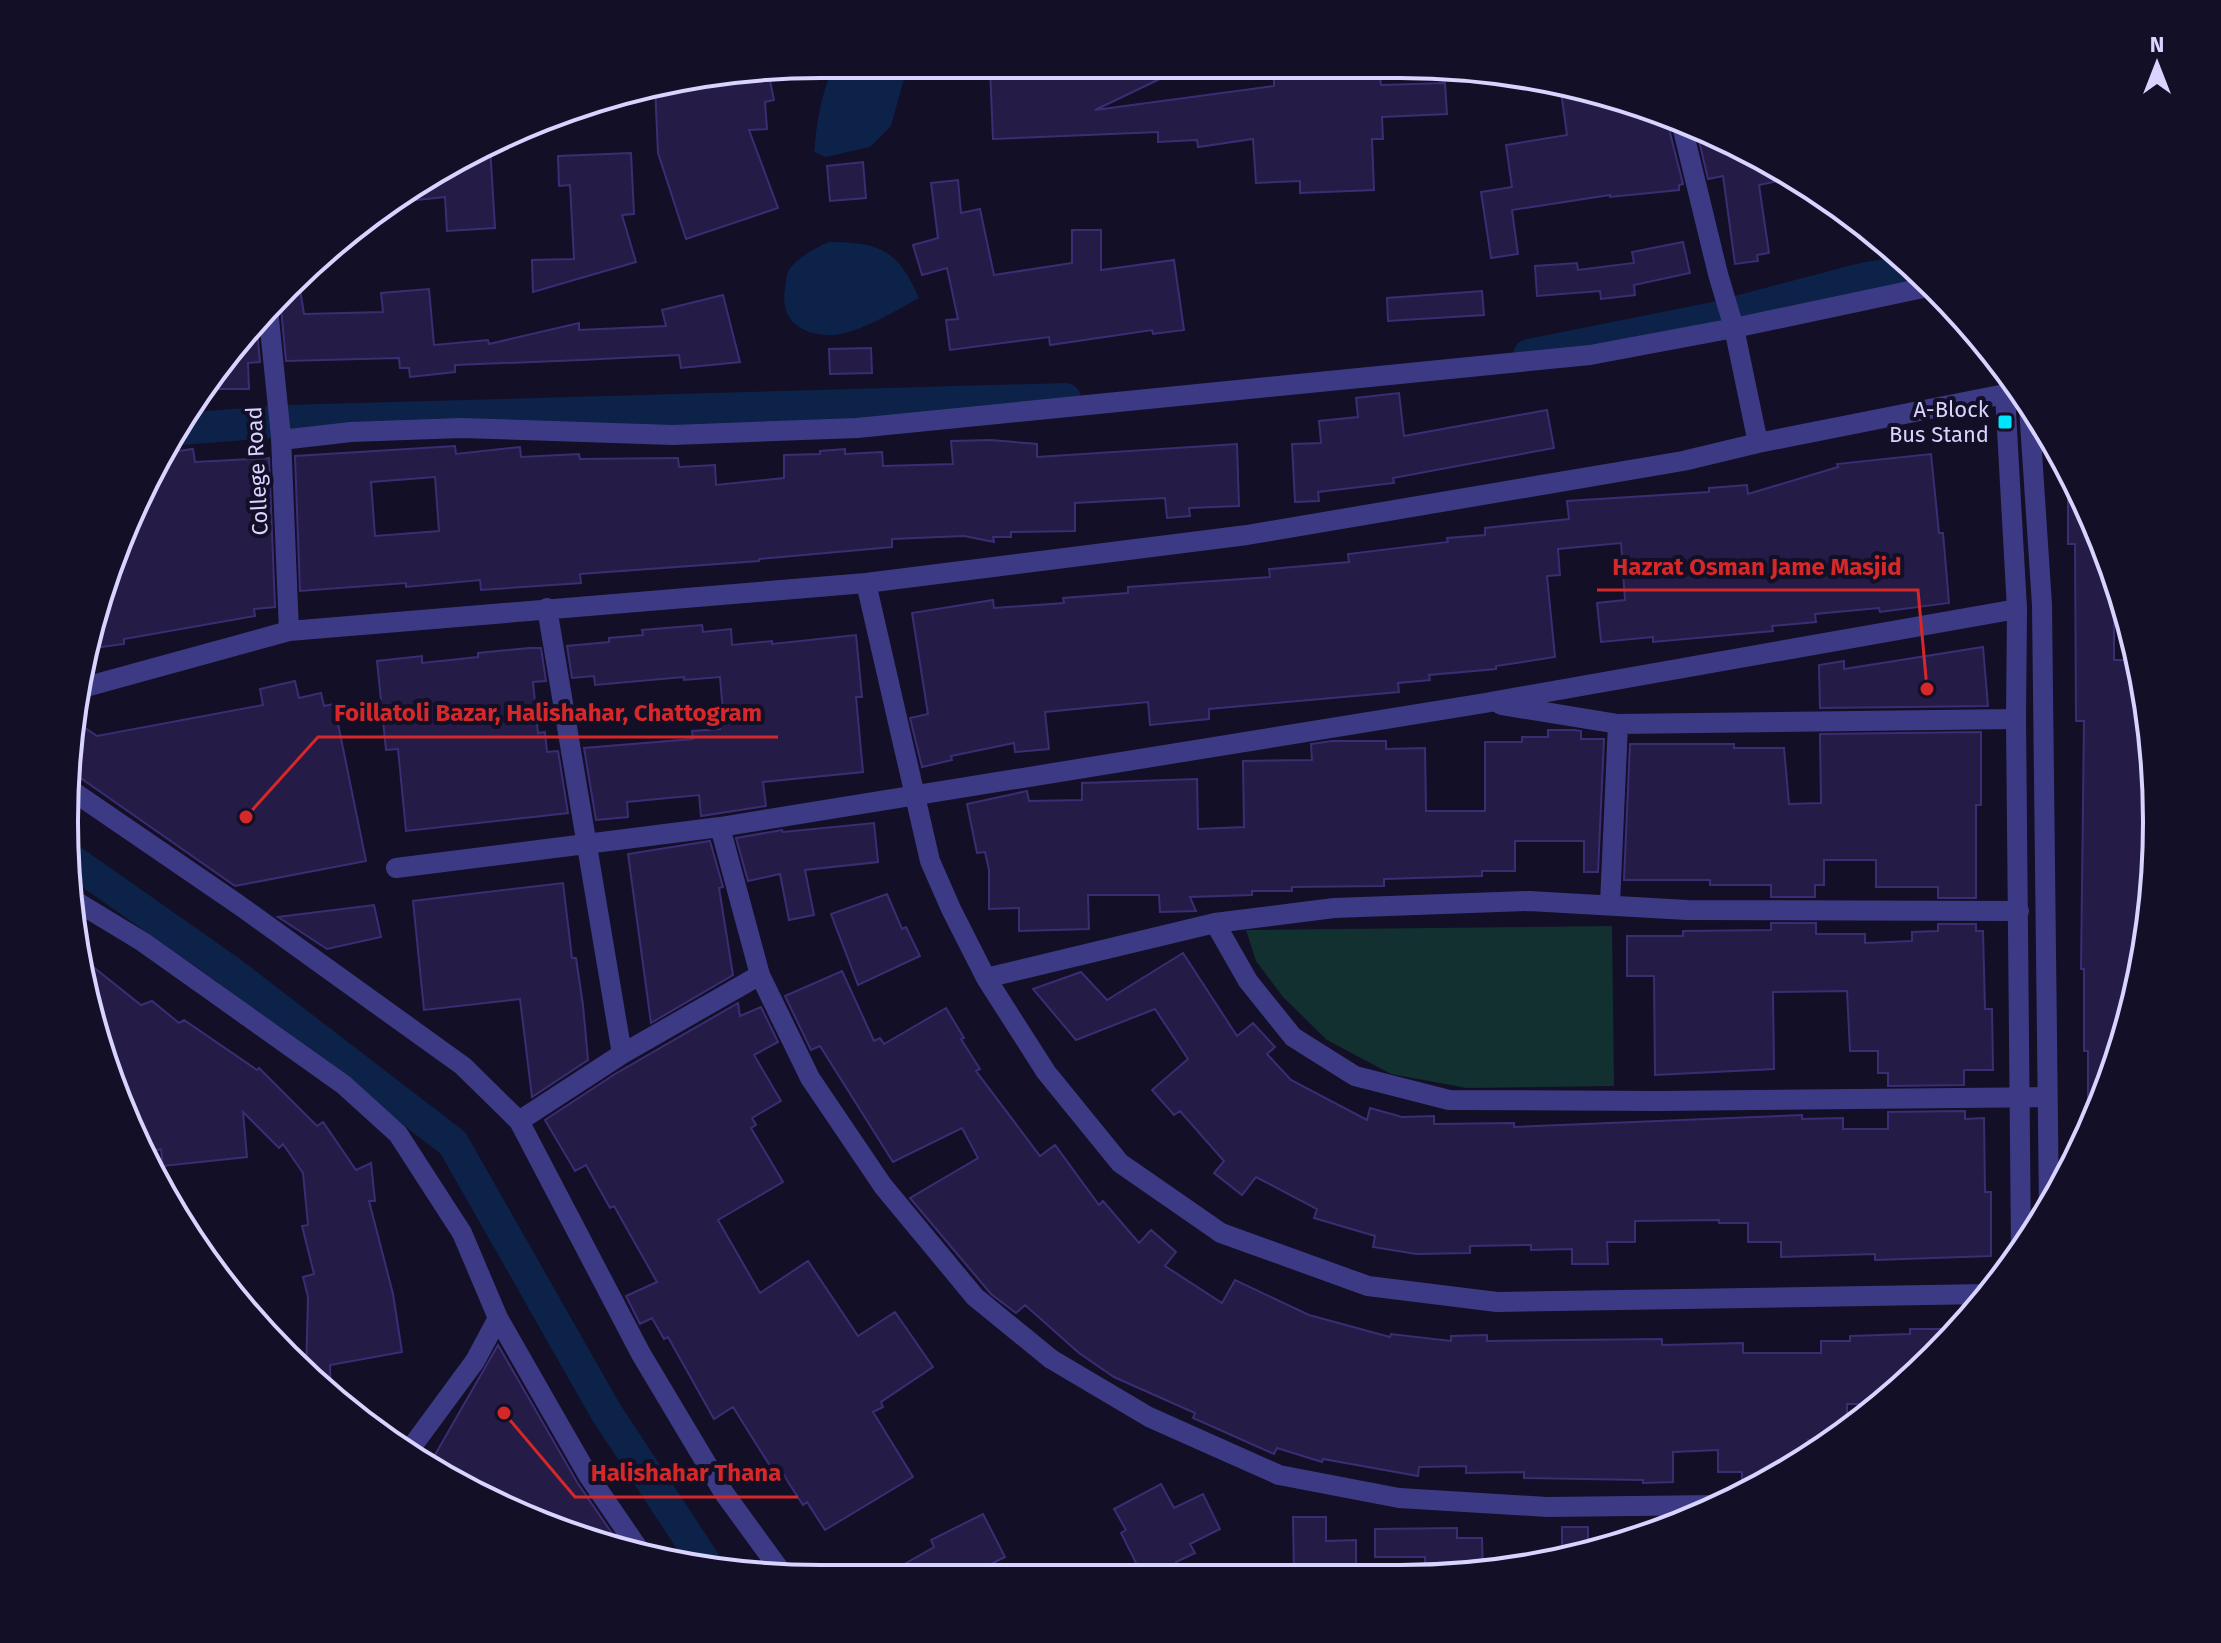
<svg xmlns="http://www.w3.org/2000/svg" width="2221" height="1643" font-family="'Fira Sans',sans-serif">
<rect width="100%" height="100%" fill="#130f26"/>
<path fill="#12302f" d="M1612 926 1614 1086 1467 1088 1391 1074 1327 1040 1283 997 1256 961 1246 930Z"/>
<path fill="#0c2248" d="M835 64H908L891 126 870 147 826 157 814 152C817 120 821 93 835 64Z
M829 242C880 242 898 250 919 298 897 310 859 333 834 335 804 336 779 322 785 288 786 283 786 275 789 270 798 257 815 248 829 242Z"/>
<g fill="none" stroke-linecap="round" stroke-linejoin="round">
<path stroke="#0c2248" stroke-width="32" d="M1529 355 1714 318 1866 278 1906 272
M181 429 285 421 1065 399
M67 857 228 970 453 1143 606 1412 706 1564"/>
</g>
<path fill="#241b47" stroke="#3b2d73" stroke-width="2" fill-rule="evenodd" d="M1095 65H1189L1095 110 1274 86V65H1379L1381 85 1445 83 1447 114 1382 117 1383 139H1372L1374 190 1300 193V181L1256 183 1253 139 1198 147 1197 140 1158 142V132L993 139 990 69Z
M768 71 774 100 765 102 767 129 749 130 778 208 686 239 658 153 655 86Z
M1560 84 1595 90 1672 124 1670 133 1683 184 1679 185V190L1610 197V195L1512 210 1518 254 1491 258 1481 192 1512 187 1506 145 1567 135Z
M1698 136 1791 178 1759 185 1769 253 1757 255 1758 261 1735 264 1723 176 1708 179Z
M490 146 495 228 447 231 445 197 398 202 442 166Z
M631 153 634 214 622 215 636 262 533 292 532 260 574 259 570 185 559 186 558 156Z
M863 162 866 198 830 201 827 166Z
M958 180 961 213 980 209 994 275 1072 263V230H1101V270L1174 260 1184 330 1153 334 1152 330 1050 345 1049 337 950 350 946 320 958 319 947 268 922 275 913 245 938 238 931 183Z
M1683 242 1690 273 1634 285 1635 295 1601 299 1600 291 1537 296 1535 266 1577 263 1578 270 1634 263 1632 252Z
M299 283 304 314 383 312 381 293 429 289 434 345 488 340 489 344 579 323V330L666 326 662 310 723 295 740 362 681 368 679 355 581 360 455 365V372L410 377 409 368H400L399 358 286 361 281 308 278 301Z
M1482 291 1484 315 1388 321 1387 298Z
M256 319 260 362 248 363 249 389H207Z
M871 348 872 373 830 374 829 349Z
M1399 393 1404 436 1547 410 1554 448 1393 478 1394 483 1318 492 1319 501 1295 502 1292 444 1321 443 1319 421 1358 417 1356 398Z
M991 440 1037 444V457L1237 444 1239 506 1189 508 1190 516 1167 518 1165 498 1075 503V531L1011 532V537H993L994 542 964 536 892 539V547L759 559V561L580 574 581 583 481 590 480 580 406 587V583L300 591 295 456 455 446 456 454 520 447 521 457 579 454 580 459 678 458 679 467 715 465 716 485 784 478V455L820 454V451L845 449V454L882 452 883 466 953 464 951 441ZM435 477 439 531 375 536 371 482Z
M193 449 195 462 269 458 275 607 254 609 255 616 124 639V644L87 649 142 486 164 453Z
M1931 454 1939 533H1943L1949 603 1880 612 1879 608 1815 614 1816 622 1772 626 1773 631 1653 642V637L1601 642 1597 603 1625 600 1621 543 1558 549 1560 575 1547 576 1555 657 1496 666V669L1429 675 1430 680 1398 683 1399 692 1209 709V719L1150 725 1148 702 1045 712 1049 749 1015 752 1014 743 951 756 952 760 922 767 910 718 928 714 912 613 993 600 994 608 1064 603 1063 598 1128 593V587L1270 577 1269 569 1349 562 1348 554 1448 542 1447 538 1485 535V528L1569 519 1567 501 1709 492V488L1747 485 1748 494 1838 467 1837 464Z
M2068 469 2079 487 2127 614H2114V660H2137L2155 772 2150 921 2117 1065 2088 1129V1051H2084V969H2081L2084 721H2076L2075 544H2068Z
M702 625 703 632 731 629 732 645 772 641V644L856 635 862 697H856L863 772 763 782 766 806 701 816 699 795 627 802 628 817 596 820 584 748 693 739 692 731 720 729V725L724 724 720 677 684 680V677L595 685 594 676 572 678 567 646 609 642V638L643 635 642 630Z
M1983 647 1988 706 1820 708 1819 665 1844 661V669Z
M529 648H541L546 681 533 682 538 733 545 732 547 752 558 751 568 813 406 831 398 749 386 750 377 661 422 656V663L478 657V653Z
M295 681 299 698 321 693 324 706 334 704 366 861 235 886 72 772 75 721 97 736 263 705 260 689Z
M1548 730H1574L1581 731V739H1604L1598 872H1584V841H1515V871H1482V876L1384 879V886L1292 887V891H1252V895L1190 897 1196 911 1160 912 1159 895H1088L1089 929 1019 931V908L989 909V870L985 852 977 853 967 804 1027 791 1029 801 1082 800V783L1197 779 1198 829 1244 827 1243 761 1312 760 1311 744 1332 741H1386V749L1425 748 1426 811H1485V742H1522V737H1548Z
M1981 732V805H1976V898H1938V887H1876V860H1824V885H1815V897H1771V885H1710V880H1624L1630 744H1734V748H1784L1789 804 1821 803 1820 734Z
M874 823 878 862 805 870 814 915 789 920 780 874 748 881 736 838 782 830 783 832Z
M710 841 723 887 719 888 733 975 651 1023 628 854Z
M563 883 572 958H576L583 1005 588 1060 532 1097 520 999 424 1010 413 901Z
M887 894 902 929 906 927 920 956 858 985 831 914Z
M374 905 381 937 327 949 278 917Z
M1771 923H1816V934H1865V943L1912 941V932L1938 931V924H1976V931H1983L1985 1009H1992L1993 1070H1964V1085L1888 1086V1073H1878V1051H1850L1847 991 1773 992 1774 1069 1655 1075 1654 976H1627V936H1683V931L1771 930Z
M1183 953 1237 1036 1253 1023 1275 1047 1267 1054 1291 1080 1367 1120 1370 1108 1402 1117 1434 1116V1124L1514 1123V1127L1802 1115V1119L1843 1118V1129H1888V1112L1965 1111V1119L1984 1118 1985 1192H1991V1256L1875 1260V1254L1781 1257V1242H1748V1223H1719V1220L1635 1221V1242H1607L1608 1264H1572V1249L1531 1250V1245L1470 1246V1253L1416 1254 1373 1247 1375 1236 1314 1218 1317 1209 1256 1177 1242 1195 1214 1173 1224 1161 1180 1111 1174 1115 1152 1090 1188 1059 1155 1009 1076 1040 1033 989 1081 972 1107 1000Z
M87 962 141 1005 152 1001 179 1023 184 1020 257 1070 259 1068 317 1126 323 1122 356 1170 371 1163 375 1201H369L393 1294 402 1352 330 1365 331 1398 306 1374 308 1297 303 1277 314 1274 302 1226 308 1225 303 1173 283 1144 279 1148 243 1112 247 1157 163 1166 161 1149 146 1153 122 1111Z
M842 971 874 1041 880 1038 884 1044 946 1008 964 1038 961 1039 980 1069 976 1071 1040 1156 1055 1145 1099 1205 1103 1201 1139 1243 1151 1230 1176 1252 1165 1266 1222 1303 1235 1280 1309 1315 1390 1337 1391 1334 1451 1341V1336L1487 1335V1341L1662 1339V1345L1743 1343V1353H1821V1341H1850V1336L1910 1334V1329H1943L1944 1345 1881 1404H1847V1430L1830 1440H1808V1453L1761 1480H1742V1472H1718V1450L1673 1452V1482L1643 1483V1480L1524 1478V1472L1466 1473V1466L1419 1467 1418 1476 1323 1459 1322 1462 1277 1448 1274 1454 1193 1418 1195 1413 1114 1377 1079 1353 1025 1305 1016 1313 991 1294 910 1198 978 1158 962 1128 893 1162 820 1046 811 1050 785 996Z
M738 1003 740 1016 761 1007 778 1042 754 1055 781 1101 752 1118 756 1125 751 1128 783 1182 718 1220 760 1293 808 1261 858 1336 895 1312 933 1367 881 1402 883 1407 873 1412 913 1477 825 1530 807 1502 803 1505 783 1474 777 1477 733 1407 714 1419 668 1337 664 1339 652 1318 640 1324 626 1296 657 1282 614 1206 610 1208 586 1165 575 1171 545 1120 615 1074Z
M498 1345 577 1482 622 1548 578 1539 443 1478 428 1467Z
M1161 1484 1174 1508 1203 1494 1220 1529 1190 1544 1195 1553 1176 1562 1182 1575H1142L1121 1533 1126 1530 1114 1509Z
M983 1514 1005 1557 967 1576 882 1577 934 1547 931 1540Z
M1293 1517H1326V1541L1356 1540V1573L1294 1574Z
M1562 1527H1588V1548L1562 1556Z
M1457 1528V1538H1482L1483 1573H1425V1557H1375V1529Z"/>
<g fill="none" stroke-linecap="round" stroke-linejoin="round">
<path stroke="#3d3a85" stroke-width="20" d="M1683 130 1718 274 1734 328 1758 443
M268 309 281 437 289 631
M281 440 351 432 461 428 673 435 857 428 1590 355 1734 328 1923 288
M866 583 930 861 951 909 986 978 1046 1072 1120 1163 1221 1233 1368 1286 1497 1302 1988 1294
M547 608 622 1054
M78 689 289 631 866 583 1247 535 1683 461 1758 443 2005 394
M1501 705 1618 724 2016 719
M71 790 239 905 463 1066 519 1121 641 1354 724 1493 785 1577
M720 827 760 975 810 1078 883 1186 975 1297 1051 1359 1149 1417 1279 1475 1399 1498 1547 1507 1718 1505
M396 868 720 827 1485 703 2017 609
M72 899 143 942 344 1085 398 1134 462 1233 498 1318 550 1409 588 1475 640 1551
M1610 904 1618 724
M1215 923 1248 981 1293 1037 1355 1076 1449 1100 1659 1101 2047 1097
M986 978 1215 923 1334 908 1529 901 1687 910 2019 911
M519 1121 622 1054 760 975
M408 1452 475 1361 498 1318"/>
<path stroke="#3d3a85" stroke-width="20" d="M2020 391 2005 394 2017 609 2016 719 2021 1249
M2029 407 2042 605 2049 1210"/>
</g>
<rect fill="#00e5ff" stroke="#130f26" stroke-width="3" x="1997" y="414" width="16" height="16" rx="4"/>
<g text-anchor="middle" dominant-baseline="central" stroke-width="8" stroke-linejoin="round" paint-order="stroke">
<g font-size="22" fill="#d9d4ff" stroke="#130f26" text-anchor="end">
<text x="1989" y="409">A-Block<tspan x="1989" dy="25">Bus Stand</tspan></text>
</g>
<g font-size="22" fill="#d9d4ff" stroke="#130f26">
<text transform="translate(257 471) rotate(-93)">College Road</text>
</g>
</g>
<path d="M0 0H2221V1643H0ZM821 78H1400A743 743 0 0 1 2143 821V822A743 743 0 0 1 1400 1565H821A743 743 0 0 1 78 822V821A743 743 0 0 1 821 78Z" fill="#130f26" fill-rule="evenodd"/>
<path fill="none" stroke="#d9d4ff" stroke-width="4" d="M821 78H1400A743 743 0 0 1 2143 821V822A743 743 0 0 1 1400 1565H821A743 743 0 0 1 78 822V821A743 743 0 0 1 821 78Z"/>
<path fill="none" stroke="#d62828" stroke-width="3" d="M1927 689L1918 590H1597M246 817L318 737H778M504 1413L575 1497H798"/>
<g fill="#d62828" stroke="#130f26" stroke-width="3">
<circle cx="1927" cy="689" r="8"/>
<circle cx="246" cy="817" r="8"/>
<circle cx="504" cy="1413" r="8"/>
</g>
<g font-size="24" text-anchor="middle" font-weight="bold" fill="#d62828" stroke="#130f26" stroke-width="8" stroke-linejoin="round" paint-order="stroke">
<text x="1757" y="575">Hazrat Osman Jame Masjid</text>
<text x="548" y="721">Foillatoli Bazar, Halishahar, Chattogram</text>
<text x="686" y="1481">Halishahar Thana</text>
</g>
<g transform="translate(2157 64)" stroke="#130f26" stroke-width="6" paint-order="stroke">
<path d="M0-6L14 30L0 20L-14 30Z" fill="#d9d4ff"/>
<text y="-12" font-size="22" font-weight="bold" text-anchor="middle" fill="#d9d4ff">N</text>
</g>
</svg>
